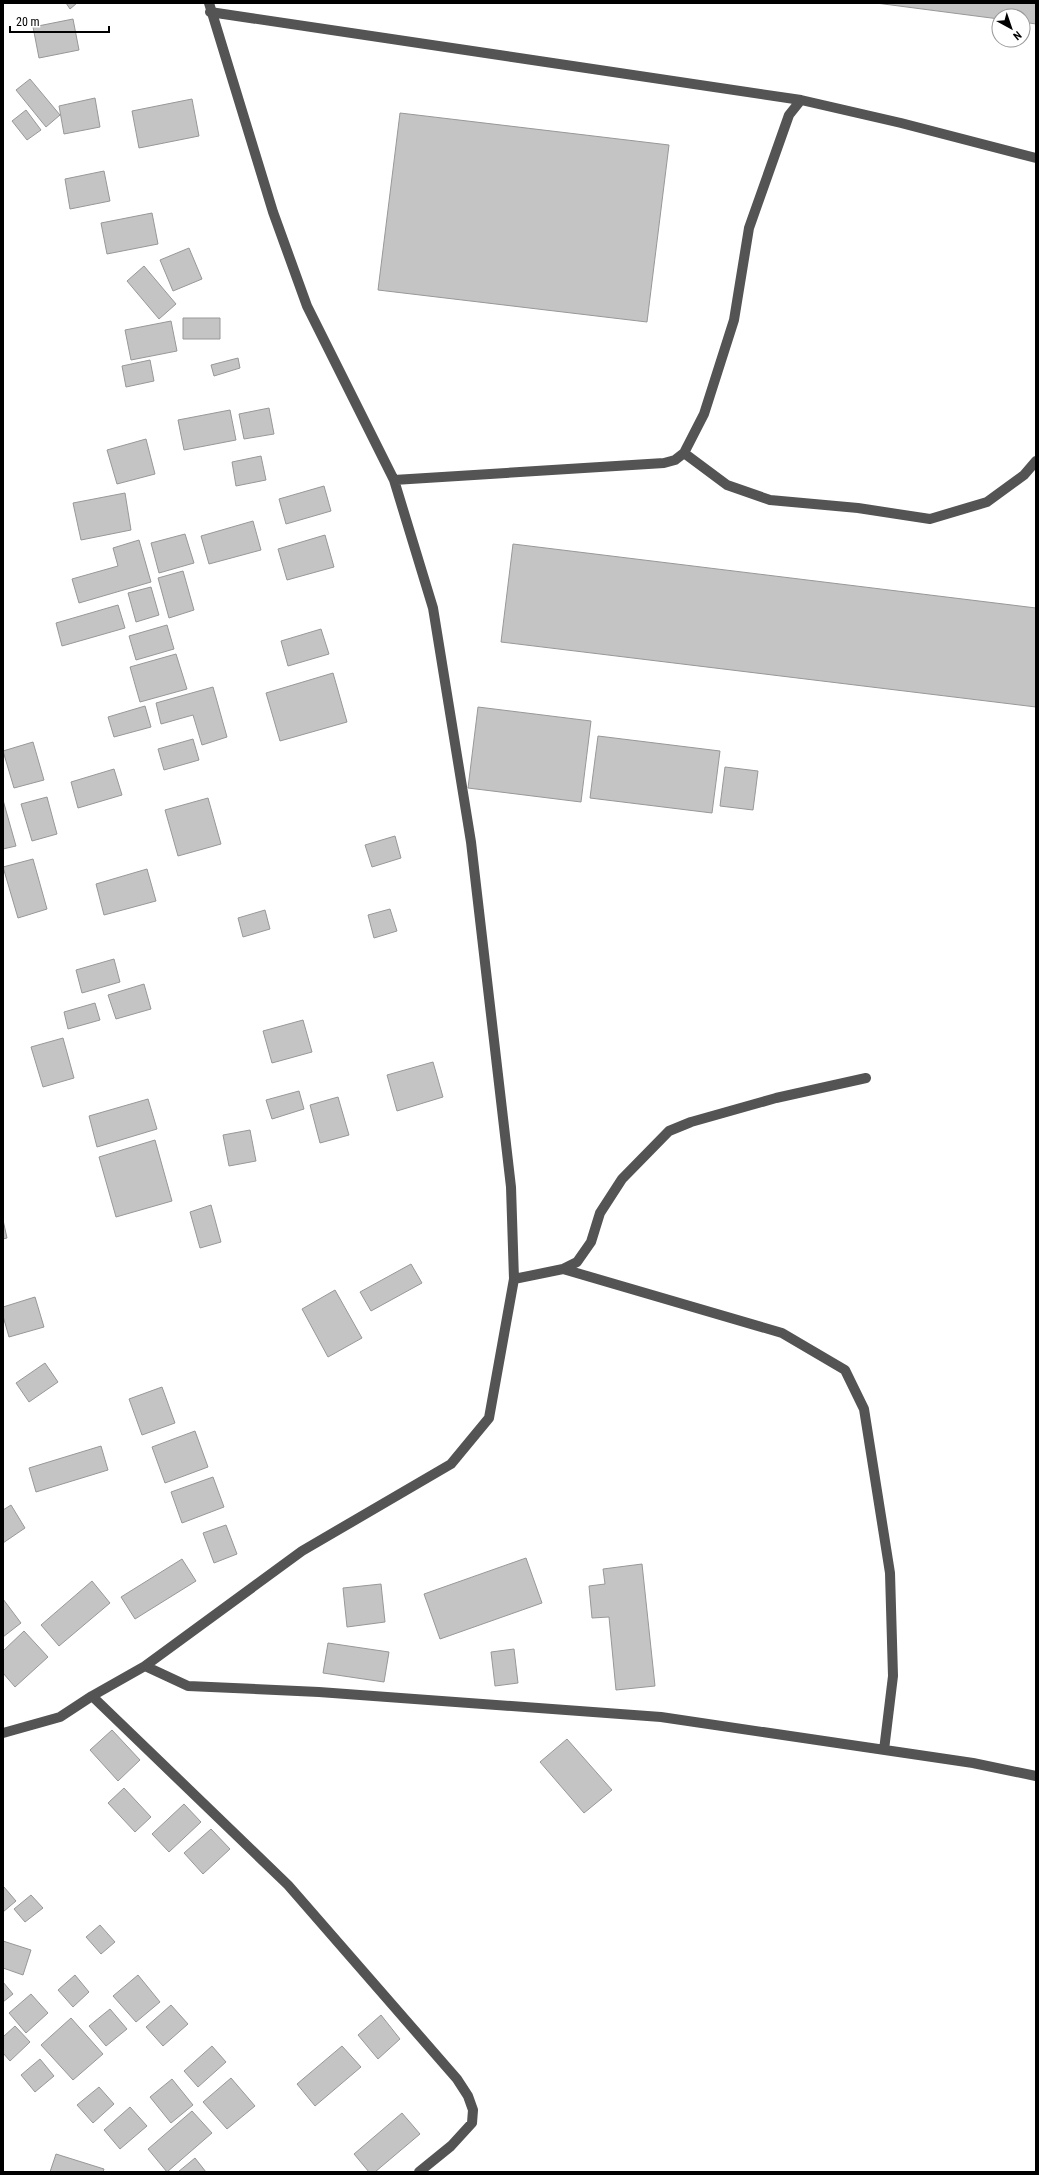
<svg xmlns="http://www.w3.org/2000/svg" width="1039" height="2175" font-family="'Roboto Condensed',sans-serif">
<rect width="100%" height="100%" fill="#fff"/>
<path fill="#c4c4c4" stroke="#989898" d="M66 3H77L70 9Z
M876 3H1036V24L1023 22V16H999V19Z
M73 19 79 50 39 58 33 27Z
M30 79 60 115 46 127 16 90Z
M95 98 100 127 64 134 59 106Z
M192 99 199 136 139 148 132 111Z
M26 110 41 130 27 140 12 121Z
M400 113 669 145 647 322 378 290Z
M104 171 110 201 70 209 65 179Z
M152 213 158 244 107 254 101 223Z
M189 248 202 279 173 291 160 260Z
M144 266 176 304 159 319 127 281Z
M183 318H220V339H183Z
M171 321 177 351 131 360 125 330Z
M238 358 240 368 214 376 211 365Z
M150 360 154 381 126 387 122 366Z
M269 408 274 434 244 439 239 414Z
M230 410 236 440 184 450 178 420Z
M146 439 155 474 117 484 107 450Z
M261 456 266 480 236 486 232 462Z
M324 486 331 511 286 524 279 499Z
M125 493 131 530 81 540 73 503Z
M253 521 261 550 209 564 201 536Z
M185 534 194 563 159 573 151 543Z
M325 535 334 567 287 580 278 549Z
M139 540 151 582 79 603 72 579 118 566 113 548Z
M513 544 1036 608V707L501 642Z
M183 571 194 610 169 618 158 578Z
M151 587 159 615 136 622 128 593Z
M118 605 125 628 62 646 56 623Z
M167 625 174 649 136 660 129 636Z
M321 629 329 654 288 666 281 641Z
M176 654 187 689 140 702 130 667Z
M333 673 347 722 280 741 266 693Z
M213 687 227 737 202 745 193 715 161 724 156 703Z
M145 706 151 727 114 737 108 717Z
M478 707 591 721 581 802 468 788Z
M598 736 720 751 712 813 590 798Z
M193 739 199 760 164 770 158 749Z
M33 742 44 780 14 788 3 751Z
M725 767 758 771 753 810 720 806Z
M114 769 122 795 78 808 71 782Z
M47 797 57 834 32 841 21 804Z
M208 798 221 844 178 856 165 810Z
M3 800 16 846 3 849Z
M395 836 401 858 372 867 365 845Z
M33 859 47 909 18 918 3 867Z
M147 869 156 901 104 915 96 884Z
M390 909 397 931 374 938 368 915Z
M265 910 270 929 243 937 238 918Z
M114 959 120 982 82 993 76 970Z
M144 984 151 1009 116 1019 108 995Z
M95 1003 100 1020 68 1029 64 1012Z
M303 1020 312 1052 272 1063 263 1031Z
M63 1038 74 1078 43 1087 31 1047Z
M433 1062 443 1097 397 1111 387 1075Z
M299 1091 304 1109 272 1119 266 1100Z
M338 1097 349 1135 320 1143 310 1105Z
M148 1099 157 1129 97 1147 89 1116Z
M250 1130 256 1161 229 1166 223 1135Z
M155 1140 172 1201 116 1217 99 1157Z
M211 1205 221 1242 200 1248 190 1212Z
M3 1220 7 1238 3 1239Z
M411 1264 422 1283 371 1311 360 1292Z
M335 1290 362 1338 328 1357 302 1309Z
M35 1297 44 1327 9 1337 3 1316V1307Z
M45 1363 58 1382 29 1402 16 1383Z
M162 1387 175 1423 142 1435 129 1399Z
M195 1431 208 1467 165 1483 152 1447Z
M101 1446 108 1470 36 1492 29 1468Z
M213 1477 224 1507 182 1523 171 1492Z
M11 1505 25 1528 3 1543V1510Z
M226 1525 237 1554 214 1563 203 1533Z
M526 1558 542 1603 440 1639 424 1594Z
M182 1559 196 1581 135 1619 121 1597Z
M642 1564 655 1686 616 1690 609 1617 592 1618 589 1586 605 1584 603 1569Z
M92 1581 110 1603 59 1646 41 1625Z
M381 1584 385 1622 347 1627 343 1588Z
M3 1599 21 1623 3 1637Z
M24 1631 48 1657 15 1687 3 1673V1651Z
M328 1643 389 1652 384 1682 323 1673Z
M514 1649 518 1683 495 1686 491 1652Z
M112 1730 140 1760 118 1781 90 1750Z
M567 1739 612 1790 584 1813 540 1762Z
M124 1788 151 1817 135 1832 108 1803Z
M184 1804 201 1822 169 1852 152 1834Z
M211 1829 230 1849 203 1874 184 1853Z
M4 1887 16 1901 3 1912V1889Z
M31 1895 43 1908 25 1922 14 1909Z
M100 1925 115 1942 101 1954 86 1937Z
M3 1941 31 1950 23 1975 3 1968Z
M75 1975 89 1992 73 2007 58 1990Z
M138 1975 160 2002 136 2022 113 1996Z
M3 1982 13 1994 3 2002Z
M31 1994 48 2013 26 2033 9 2013Z
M171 2005 188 2024 163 2046 146 2027Z
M110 2009 127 2029 106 2046 89 2026Z
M381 2015 400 2039 378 2059 358 2035Z
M71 2018 103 2054 73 2080 41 2045Z
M15 2026 30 2042 10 2061 3 2053V2037Z
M212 2046 226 2062 198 2087 184 2071Z
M342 2046 361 2067 315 2106 297 2084Z
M40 2059 54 2076 35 2092 21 2075Z
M231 2078 255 2106 227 2129 203 2102Z
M172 2079 193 2105 171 2123 150 2097Z
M99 2087 114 2104 93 2123 77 2105Z
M130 2107 147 2126 120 2149 104 2130Z
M192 2111 212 2133 167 2172 148 2149Z
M402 2113 420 2134 375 2172H369L354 2154Z
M56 2154 104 2169 103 2172H50Z
M195 2158 206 2172H178Z"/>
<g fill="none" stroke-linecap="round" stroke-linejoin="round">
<path stroke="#545454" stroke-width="10" d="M210 12 801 100
M684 453 727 485 770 500 858 508 930 519 987 502 1024 475 1036 461
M394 480 664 463 675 460 684 453 704 414 734 320 749 228 789 115 801 100 901 123 1036 158
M563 1269 782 1333 845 1370 864 1409 890 1573 893 1676 884 1750
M514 1279 563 1269 577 1262 591 1242 600 1213 622 1179 669 1131 691 1122 776 1098 866 1078
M145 1666 188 1686 319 1692 661 1717 973 1763 1036 1776
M92 1696 288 1885 457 2079 468 2096 473 2110 472 2123 451 2146 419 2172
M3 1733 60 1717 92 1696 145 1666 302 1551 451 1464 489 1418 514 1279 511 1187 471 842 433 608 394 480 307 306 273 212 209 3"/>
</g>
<rect width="1039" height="2175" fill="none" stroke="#000000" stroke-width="8"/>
<g transform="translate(1011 28) rotate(140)"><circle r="19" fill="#ffffff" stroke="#999999"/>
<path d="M0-3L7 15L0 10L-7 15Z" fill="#000000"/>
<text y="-6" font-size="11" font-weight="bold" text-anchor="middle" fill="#000000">N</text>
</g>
<path d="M10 26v6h99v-6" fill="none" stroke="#000000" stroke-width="2"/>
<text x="16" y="26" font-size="12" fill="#000000" stroke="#ffffff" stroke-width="3" paint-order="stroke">20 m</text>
</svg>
